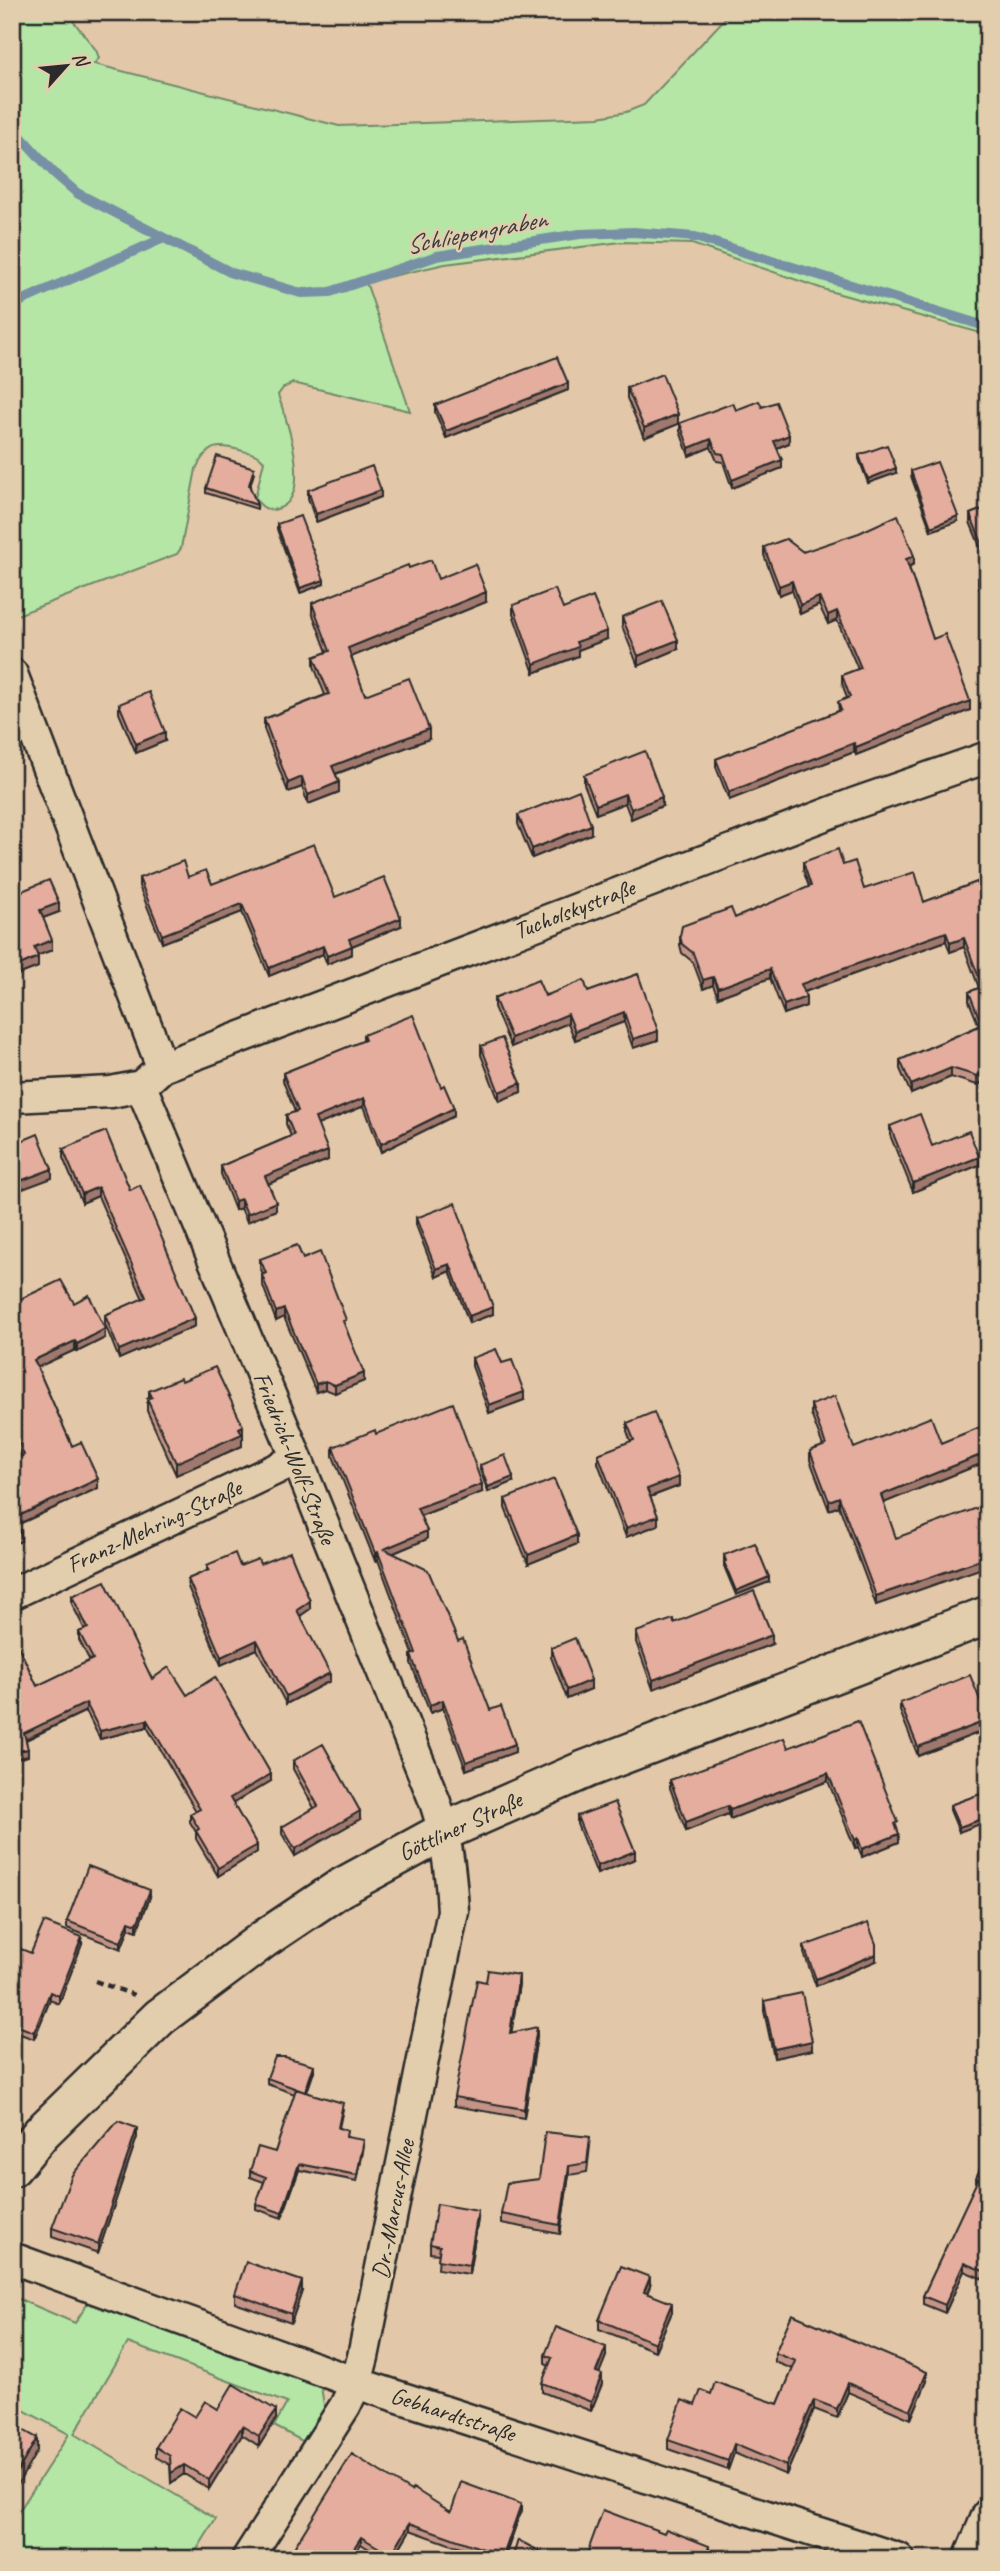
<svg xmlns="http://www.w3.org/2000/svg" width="1000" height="2571" font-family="Caveat,sans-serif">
<rect width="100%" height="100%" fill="#e3c7a9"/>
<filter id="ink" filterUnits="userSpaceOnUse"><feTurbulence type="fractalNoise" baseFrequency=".0143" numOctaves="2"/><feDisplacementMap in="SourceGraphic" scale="14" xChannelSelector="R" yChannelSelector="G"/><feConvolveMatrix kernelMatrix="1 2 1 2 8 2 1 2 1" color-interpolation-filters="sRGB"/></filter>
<g filter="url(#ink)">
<path fill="#b5e6a6" stroke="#708868" stroke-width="2" d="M12 12H66L96 50 99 58 94 64 339 126 599 117 626 112 644 105 731 12H988V335L829 291 692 244 621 242 445 264 366 282 410 411 293 383 283 388 278 395C286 418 315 498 277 509 267 512 260 506 255 498L264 461C258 454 251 453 243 451 219 444 208 443 196 469L181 548 177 554 12 617Z
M12 2296 75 2323 90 2300 321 2386 325 2413 306 2443 274 2426 287 2403 128 2343 74 2434 216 2519 191 2559H12V2522L69 2434 12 2404Z"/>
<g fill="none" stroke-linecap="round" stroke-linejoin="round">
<path stroke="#7890a5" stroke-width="10" d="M12 127 53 172 77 193 232 273 301 293 330 292 437 256 580 234 634 232 695 237 988 327
M12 305 164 238"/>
<defs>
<path id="minor" d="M12 674 162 1067 141 1086 111 1092 12 1097
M162 1067 853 804 988 757
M141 1086 297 1459 435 1802C447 1838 451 1873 453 1911L363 2357 356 2383 345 2406 247 2559
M12 1594 297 1459
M12 2258 356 2383 899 2559
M969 2559 988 2514"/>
<path id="tertiary" d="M12 2168 42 2132 160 2017 264 1939 340 1888 445 1831 586 1769 988 1615"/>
</defs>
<use href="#minor" stroke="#2b2b2b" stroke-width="35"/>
<use href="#tertiary" stroke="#2b2b2b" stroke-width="42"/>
<path stroke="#2b2b2b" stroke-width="4.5" stroke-dasharray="7 5" stroke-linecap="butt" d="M95 1981 134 1995"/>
<use href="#minor" stroke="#e2cdac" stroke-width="30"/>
<use href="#tertiary" stroke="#e2cdac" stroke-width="37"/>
</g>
<path fill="#c49587" stroke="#2b2b2b" stroke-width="2" d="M627 388 678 424 644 438 627 398Z
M568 390 446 438 435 412V405Z
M762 407 789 443 777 448 782 468 732 488 723 462 717 461 711 447 689 456 680 431V423L736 410Z
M859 455 896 473 868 483 859 459Z
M911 471 958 521 931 531 911 476Z
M254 473 250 487 257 505V509L206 493V488Z
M308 490 381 497 316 522 308 498Z
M988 507V566L970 522V514Z
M277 524 324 584 300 593 277 529Z
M764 547 914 564 909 567 933 639 970 710 856 755 854 752 729 800 716 767V759L839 711 838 702 847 698 842 683V675L858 669 837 620 828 624 819 605 800 614 792 590 779 595 764 555Z
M409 568 438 579 486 602 351 657 365 695 429 739 336 774 339 792 308 804 302 787 288 792 264 729V719L325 695 314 666V657L327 652 312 612V603Z
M988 574V610L978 585V578Z
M513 605 563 609 607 639 578 650V656L534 673 513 614Z
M622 617 678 649 638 666 622 626Z
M119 704 165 741 136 753 119 713Z
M584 775 662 806 631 819 625 803 596 814 584 784Z
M518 815 591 834 532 858 518 824Z
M803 862 843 865 864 889 924 902 977 882 988 1080 977 1085 951 1077 911 1094 900 1069V1060L979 1026 969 1001V992L979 988 964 947 950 952 946 941 804 992 806 1006 784 1014 770 978 718 997 713 985 703 989 693 962 682 953 680 945V936L735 918 809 887 803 870Z
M188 877 212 884 335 897 401 926 352 946V954L327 964 323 954 269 976 242 912 162 943 139 886V878Z
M12 895 59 912 43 918 52 950 38 955V967L15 976 12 969Z
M638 974 658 1040 633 1048 624 1022 575 1040 568 1023 511 1047 494 1007V998L588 992Z
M363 1035 441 1087 454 1116 381 1152 364 1106 317 1125 328 1160 268 1184 276 1210 247 1222 241 1208 235 1210 221 1174V1166L291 1136 286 1124V1115L295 1112 283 1081V1073L363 1041Z
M481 1046 521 1092 499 1101 481 1055Z
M890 1126 932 1146 979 1165 913 1192 890 1135Z
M63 1149 130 1190 195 1326 119 1359 105 1324V1315L143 1299 98 1196 82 1203 63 1158Z
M416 1218 493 1314 469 1323 450 1271 436 1277 416 1225Z
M260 1259H303L346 1328 364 1381 335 1393 325 1389 316 1392 284 1317 276 1321 262 1283V1275L263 1274 260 1267Z
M12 1303H74L105 1338 77 1352 75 1350 37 1367 72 1446 98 1488 17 1525 21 1541 12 1545 21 1456 12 1435Z
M472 1358 524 1400 489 1413 472 1366Z
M182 1381 243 1438 242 1439V1446L176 1475 147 1411V1399L149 1398V1391Z
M811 1405 854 1448 941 1443 988 1424V1461L883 1503 876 1605 839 1506 829 1510 810 1460V1451L823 1446 811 1414Z
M627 1423 679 1486 650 1497 658 1525 626 1537 598 1463V1454L631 1442 627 1431Z
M376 1434 482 1492 420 1516 427 1539 394 1553 458 1641 490 1710 515 1752 466 1770 443 1708 430 1713 411 1663V1655L413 1654 378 1560 375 1561 333 1456V1447Z
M480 1465 513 1482 488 1492 480 1470Z
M505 1499 577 1544 528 1564 505 1508Z
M724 1555 769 1582 736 1595 724 1566Z
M260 1564 310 1609 300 1616 330 1681 286 1704 257 1649 221 1665 188 1587V1579L207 1571V1565L240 1566Z
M72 1596 152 1679 187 1695 271 1781 233 1803 257 1852 218 1876 196 1839V1832L190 1822V1814L196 1811 147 1727 100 1739 86 1711 26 1740 28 1756 12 1760V1633L37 1686 90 1661 79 1640V1632L85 1630 72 1604Z
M674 1623 772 1644 653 1689 636 1642V1632Z
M551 1648 591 1689 567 1699 551 1657Z
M900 1703 988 1719V1729L918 1756 900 1711Z
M858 1721 898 1831 899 1842 862 1857 858 1847 855 1848 828 1781 730 1819 728 1814 686 1831 670 1788V1780L788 1748Z
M293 1761 360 1819 295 1856 282 1834V1827L314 1808 293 1769Z
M986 1792 959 1832 950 1810V1805Z
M577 1816 635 1859 597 1874 577 1824Z
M150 1897 137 1931 129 1928 121 1949 67 1928V1921Z
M82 1944 59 2004 50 2000 34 2039 12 2031V1973L31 1953Z
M804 1946 876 1961 816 1986 804 1953Z
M486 1982 519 1984 511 2033 537 2036 524 2118 454 2106V2097Z
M764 2001 812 2050 774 2058 764 2011Z
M988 2030V2052L982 2050V2043Z
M314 2071 307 2092 343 2109 339 2128 347 2137 364 2146 357 2181 299 2170 282 2218 256 2209V2204L264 2182 250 2177V2171L275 2152 295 2094 267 2084V2078Z
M137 2137 98 2253 52 2237V2228Z
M590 2146 587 2172 569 2175 560 2234 501 2223V2214L539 2179Z
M988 2151V2281L964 2271 945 2313 923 2304V2296L976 2184V2178Z
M478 2219 469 2274 438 2269 439 2254 430 2253V2244Z
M650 2286 647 2293 672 2312 655 2351 599 2329V2320Z
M302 2291 291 2323 235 2303V2294Z
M775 2353 927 2381 911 2419 848 2392 837 2418 814 2409 786 2475 734 2453 728 2470 668 2449V2440L695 2405 711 2394 778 2404 793 2369 775 2362Z
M545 2355 606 2356 599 2373 602 2384 591 2411 542 2392V2383L549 2366 545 2364Z
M218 2409 276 2419 259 2446 242 2435 209 2489 184 2474 171 2483 170 2465 156 2457V2447L195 2417Z
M411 2491 451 2512 521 2511 504 2559H491L410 2530 393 2559H385L361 2544 287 2559Z"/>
<path fill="#a0796e" stroke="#2b2b2b" stroke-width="2" d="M568 383V390L446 438V431Z
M678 414V424L644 438V428Z
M789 435V443L774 449V441Z
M711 439V447L689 456V448Z
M782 460V468L732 488V480Z
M896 468V473L868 483V479Z
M381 490V497L316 522V514Z
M958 516V521L931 531V527Z
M914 556V564L906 568V559Z
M324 580V584L300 593V588Z
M792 581V590L779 595V586Z
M486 592V602L348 658V648Z
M819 597V605L800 614V605Z
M837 611V620L828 624V615Z
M607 631V639L578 650V656L534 673V664L576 642Z
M678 640V649L638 666V656Z
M970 701V710L856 755V747Z
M429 729V739L332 775V766Z
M165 732V741L136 753V744Z
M854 743V752L729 800V792Z
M302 777V787L288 792V783Z
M339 782V792L308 804V795Z
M625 794V803L596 814V805Z
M662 797V806L631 819V809Z
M591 825V834L532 858V849Z
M59 903V912L40 919V910Z
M242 904V912L162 943V935Z
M401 918V926L349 947V939Z
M946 932V941L801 993V984Z
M964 938V947L950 952V943Z
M52 940V950L34 957V947Z
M323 946V954L269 976V968Z
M352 946V954L327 964V956Z
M38 957V967L15 976V967Z
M770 969V978L718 997V988Z
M713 977V985L703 989V980Z
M806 997V1006L784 1014V1005Z
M624 1012V1022L575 1040V1031Z
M568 1014V1023L511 1047V1038Z
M658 1031V1040L633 1048V1039Z
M951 1068V1077L911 1094V1085Z
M988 1071V1080L977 1085V1076Z
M521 1083V1092L499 1101V1092Z
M364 1098V1106L315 1126V1118Z
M454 1108V1116L381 1152V1144Z
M328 1151V1160L265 1185V1176Z
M979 1157V1165L913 1192V1183Z
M52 1169V1178L12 1193V1184Z
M98 1187V1196L82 1203V1194Z
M241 1199V1208L235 1210V1201Z
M276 1202V1210L247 1222V1214Z
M450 1264V1271L436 1277V1269Z
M493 1307V1314L469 1323V1316Z
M284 1309V1317L276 1321V1312Z
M195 1318V1326L119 1359V1350Z
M105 1329V1338L77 1352V1344Z
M75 1341V1350L34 1369V1360Z
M364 1373V1381L335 1393V1385Z
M325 1381V1389L316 1392V1384Z
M524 1392V1400L489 1413V1405Z
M243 1426V1438L242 1439V1446L176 1475V1463Z
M988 1452V1461L881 1504V1495Z
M513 1477V1482L488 1492V1487Z
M679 1477V1486L647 1498V1489Z
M98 1479V1488L14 1526V1518Z
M482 1484V1492L417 1517V1508Z
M839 1497V1506L829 1510V1501Z
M658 1516V1525L626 1537V1528Z
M427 1531V1539L384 1557V1549Z
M21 1532V1541L12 1545V1536Z
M577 1535V1544L528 1564V1555Z
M378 1552V1560L375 1561V1553Z
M988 1557V1566L876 1605V1596Z
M769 1577V1582L736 1595V1591Z
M310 1601V1609L297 1618V1610Z
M772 1635V1644L653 1689V1680Z
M257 1640V1649L221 1665V1657Z
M330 1673V1681L286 1704V1696Z
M591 1680V1689L567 1699V1690Z
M443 1700V1708L430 1713V1705Z
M86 1703V1711L24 1740V1733Z
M147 1720V1727L100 1739V1731Z
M988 1720V1729L918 1756V1747Z
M515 1744V1752L466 1770V1762Z
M28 1749V1756L12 1760V1752Z
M828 1773V1781L730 1819V1810Z
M271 1774V1781L230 1805V1798Z
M728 1806V1814L686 1831V1822Z
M360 1811V1819L295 1856V1849Z
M988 1817V1821L959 1832V1827Z
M899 1834V1842L862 1857V1849Z
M858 1838V1847L855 1848V1840Z
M257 1845V1852L218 1876V1868Z
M635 1851V1859L597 1874V1866Z
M150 1890V1897L137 1931V1924Z
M129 1921V1928L121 1949V1942Z
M82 1937V1944L59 2004V1996Z
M876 1954V1961L816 1986V1979Z
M519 1975V1984L510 2042V2033Z
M50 1992V2000L34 2039V2032Z
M537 2027V2036L524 2118V2109Z
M812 2041V2050L774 2058V2049Z
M314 2065V2071L305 2097V2092Z
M137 2128V2137L98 2253V2244Z
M364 2140V2146L357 2181V2175Z
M299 2164V2170L282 2218V2213Z
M569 2166V2175L560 2234V2225Z
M478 2211V2219L469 2274V2265Z
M964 2263V2271L945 2313V2305Z
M650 2277V2286L644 2301V2292Z
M302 2281V2291L291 2323V2314Z
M672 2303V2312L655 2351V2343Z
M606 2347V2356L596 2381V2372Z
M927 2372V2381L911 2419V2410Z
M602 2374V2384L591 2411V2402Z
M848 2383V2392L837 2418V2409Z
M814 2400V2409L786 2475V2466Z
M276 2410V2419L259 2446V2436Z
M242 2426V2435L209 2489V2480Z
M37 2438V2451L12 2494V2481Z
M734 2444V2453L728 2470V2461Z
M184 2465V2474L171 2483V2473Z
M521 2504V2511L504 2559H503V2556Z
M410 2523V2530L393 2559H391V2555Z
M361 2537V2544L352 2559H347Z
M709 2546V2555L708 2559H704Z"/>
<path fill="#e4ad9d" stroke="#2b2b2b" stroke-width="2" d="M557 357 568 383 446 431 435 405Z
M662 374 678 414 644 428 627 388Z
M759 401 762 407 776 402 789 435 774 441 782 460 732 480 723 454 717 453 711 439 689 448 680 423 733 403 736 410Z
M887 445 896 468 868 479 859 455Z
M217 456 254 468 249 485 257 505 206 488Z
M937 462 958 516 931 527 911 471Z
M372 466 381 490 316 514 308 490Z
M988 507V558L970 514Z
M898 515 914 556 906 559 933 639 945 634 970 701 856 747 854 743 729 792 716 759 841 710 838 702 850 697 842 675 861 668 837 611 828 615 819 597 800 605 792 581 779 586 764 547 786 539 803 552 859 533Z
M300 516 324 580 300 588 277 524Z
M431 560 438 579 475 564 486 592 348 648 365 695 409 678 429 729 332 766 339 782 308 795 302 777 288 783 264 719 329 694 314 657 330 651 312 603 408 565 409 568Z
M988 574V602L978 578Z
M555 589 563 609 593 597 607 631 576 642 578 647 534 664 513 605Z
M662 601 678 640 638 656 622 617Z
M149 692 165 732 136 744 119 704Z
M645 751 662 797 631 809 625 794 596 805 584 775Z
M579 790 591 825 532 849 518 815Z
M314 844 335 897 384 877 401 918 349 939 352 946 327 956 323 946 269 968 242 904 162 935 139 878 183 861 188 877 206 870 212 884Z
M838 849 843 865 855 861 864 889 915 872 924 902 977 882 988 908V1071L977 1076 951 1068 911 1085 900 1060 982 1025 969 992 981 987V983L964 938 950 943 946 932 801 984 806 997 784 1005 770 969 718 988 713 977 703 980 693 953 682 944 680 936 682 926 731 908 735 918 811 886 803 862Z
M49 880 59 903 40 910 52 940 34 947 38 957 15 967 12 959V895Z
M638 974 658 1031 633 1039 624 1012 575 1031 568 1014 511 1038 494 998 538 980 545 996 584 980 588 992Z
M413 1015 441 1087 444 1085 454 1108 381 1144 364 1098 315 1118 328 1151 265 1176 276 1202 247 1214 241 1199 235 1201 221 1166 294 1135 286 1115 298 1111 283 1073 365 1040 363 1035Z
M502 1038 521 1083 499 1092 481 1046Z
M920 1114 932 1146 969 1131 979 1157 913 1183 890 1126Z
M106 1131 130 1190 140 1185 195 1318 119 1350 105 1315 146 1297 98 1187 82 1194 63 1149Z
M38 1134 52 1169 12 1184V1145Z
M455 1203 493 1307 469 1316 450 1264 436 1269 416 1218Z
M297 1245 303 1259 320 1252 346 1320 343 1321 364 1373 335 1385 325 1381 316 1384 284 1309 276 1312 262 1275 266 1273 260 1259Z
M61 1280 74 1303 89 1295 105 1329 77 1344 75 1341 34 1360 72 1446 81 1442 98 1479 14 1518 21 1532 12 1536V1461L24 1455 12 1426V1303Z
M496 1349 502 1363 512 1360 524 1392 489 1405 472 1358Z
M215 1367 243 1426 239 1428 242 1434 176 1463 147 1399 152 1397 149 1391 180 1378 182 1381Z
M835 1396 854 1448 931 1417 941 1443 988 1424V1452L881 1495 896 1538 988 1504V1557L876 1596 839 1497 829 1501 810 1451 826 1445 811 1405Z
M453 1403 482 1484 417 1508 427 1531 384 1549 428 1570 458 1641 463 1639 490 1710 501 1706 515 1744 466 1762 443 1700 430 1705 411 1655 416 1653 378 1552 375 1553 333 1447 375 1430 376 1434Z
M654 1412 679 1477 647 1489 658 1516 626 1528 598 1454 634 1440 627 1423Z
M505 1455 513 1477 488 1487 480 1465Z
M554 1479 577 1535 528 1555 505 1499Z
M755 1543 769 1577 736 1591 724 1562 726 1561 724 1555Z
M290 1552 310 1601 297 1610 330 1673 286 1696 257 1640 221 1657 188 1579 209 1570 207 1565 235 1553 240 1566 258 1559 260 1564Z
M105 1581 152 1679 169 1667 187 1695 215 1677 271 1774 230 1798 257 1845 218 1868 196 1831 199 1829 190 1814 200 1809 147 1720 100 1731 86 1703 24 1733 28 1749 12 1752V1724L15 1723 12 1716V1633L37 1686 93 1659 79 1632 88 1628 72 1596Z
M754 1591 772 1635 653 1680 636 1632 673 1619 674 1623Z
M575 1638 591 1680 567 1690 551 1648Z
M970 1675 988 1720 918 1747 900 1703Z
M858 1721 898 1822 895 1824 899 1834 862 1849 858 1838 855 1840 828 1773 730 1810 728 1806 686 1822 670 1780 784 1738 788 1748Z
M323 1744 360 1811 295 1849 282 1827 318 1806 293 1761Z
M986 1792 988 1798V1817L959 1827 950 1805Z
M615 1802 635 1851 597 1866 577 1816Z
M88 1866 150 1890 137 1924 129 1921 121 1942 67 1921Z
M44 1922 82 1937 59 1996 50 1992 34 2032 12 2024V1973L21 1949 31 1953Z
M868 1923 876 1944V1954L816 1979 804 1946Z
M488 1970 519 1975 510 2033 537 2027 524 2109 454 2097 477 1980 486 1982Z
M802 1993 812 2041 774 2049 764 2001Z
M988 2030V2045L982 2043Z
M275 2057H285L314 2065 305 2092 343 2103 338 2128 347 2130 346 2137 364 2140 357 2175 299 2164 282 2213 256 2204 266 2177 250 2171 258 2147 275 2152 296 2089 305 2092 267 2078Z
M118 2121 137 2128 98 2244 52 2228 72 2175Z
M545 2132 590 2137 587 2163 569 2166 560 2225 501 2214 507 2183 539 2179Z
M988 2151V2273L964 2263 945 2305 923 2296 978 2179 976 2178Z
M437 2204 478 2211 469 2265 438 2260 440 2246 430 2244Z
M246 2262 302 2281 291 2314 235 2294Z
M621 2266 650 2277 644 2292 672 2303 655 2343 599 2320Z
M792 2314 927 2372 911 2410 848 2383 837 2409 814 2400 786 2466 734 2444 728 2461 668 2440 682 2400 695 2405 701 2390 711 2394 715 2382 778 2404 796 2361 775 2353Z
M556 2327 606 2347 596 2372 602 2374 591 2402 542 2383 552 2358 545 2355Z
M233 2384 276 2410 259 2436 242 2426 209 2480 184 2465 171 2473 170 2456 156 2447 180 2408 195 2417 205 2401 218 2409Z
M12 2424 37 2438 12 2481Z
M352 2454 411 2491 413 2488 451 2512 461 2482 521 2504 503 2556 410 2523 391 2555 361 2537 347 2559H287Z
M603 2510 664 2533 666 2529 709 2546 704 2559H585Z
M518 2540 554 2559H512Z
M843 2552 864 2559H840Z"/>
</g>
<g text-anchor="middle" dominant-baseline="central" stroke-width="5" stroke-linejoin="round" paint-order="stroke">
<g font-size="24" fill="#2b2b2b" stroke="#e2cdac">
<text transform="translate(574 909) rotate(-21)">Tucholskystraße</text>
<text transform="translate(295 1458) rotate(68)">Friedrich-Wolf-Straße</text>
<text transform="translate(154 1526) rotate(-25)">Franz-Mehring-Straße</text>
<text transform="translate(460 1826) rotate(-25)">Göttliner Straße</text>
<text transform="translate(393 2209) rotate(-79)">Dr.-Marcus-Allee</text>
<text transform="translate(453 2414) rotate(18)">Gebhardtstraße</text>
</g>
<g font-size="26" font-style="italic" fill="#383c3f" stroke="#e2cdac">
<text transform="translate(476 232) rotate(-11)">Schliepengraben</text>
</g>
</g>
<rect width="1000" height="2571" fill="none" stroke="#e2cdac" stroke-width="42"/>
<rect x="21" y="21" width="958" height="2529" fill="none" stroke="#2b2b2b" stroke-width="2.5" filter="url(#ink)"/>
<g transform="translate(66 66) rotate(63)" stroke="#e2cdac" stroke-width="5" paint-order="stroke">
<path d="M0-5L12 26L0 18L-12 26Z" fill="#2b2b2b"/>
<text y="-10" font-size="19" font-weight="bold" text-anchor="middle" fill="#2b2b2b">N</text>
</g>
</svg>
